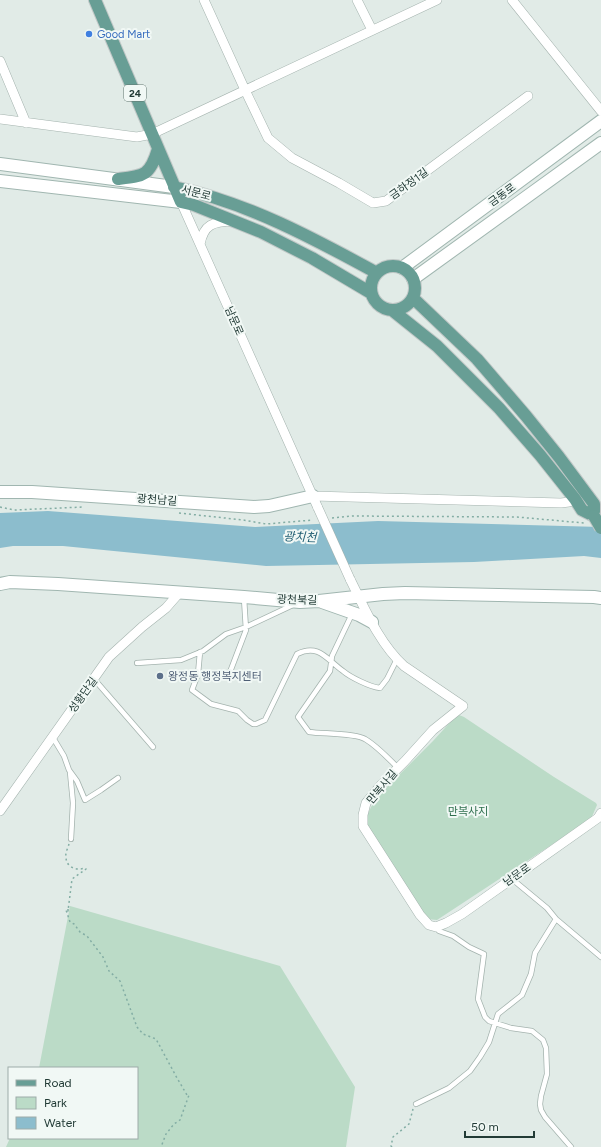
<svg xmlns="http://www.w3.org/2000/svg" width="601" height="1147" font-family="Figtree,'Noto Sans KR',sans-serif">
<rect width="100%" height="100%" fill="#e1ebe7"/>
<path fill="#bbdbc7" d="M459 715 464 717 554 777 596 803 597 805 591 819 437 920 427 919 367 825V816L371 807 382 792 433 741 454 718Z
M70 906 280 966 355 1087 346 1147H6L10 1138H137V1068H39Z"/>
<path fill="#8cbdcd" d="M48 511 255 527 378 521 601 527V558L584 556 474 562 266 566 63 546H13L0 548V513Z"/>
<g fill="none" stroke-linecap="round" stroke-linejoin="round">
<defs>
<path id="lane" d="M352 614 332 656 330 671 298 717 309 732C323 734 354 733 365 739 377 746 388 758 398 768
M200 652 198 674 192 690 211 704 238 711 247 720 253 724H256L265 720 297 654C319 643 327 660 343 671 350 677 370 687 380 688L387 679 397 659
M137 663 181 660 203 651 226 634 246 627 295 604
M230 672 246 630 244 598
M94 679 153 747
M52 736 64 756 69 770 77 781 85 800 101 790 118 778
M70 772 73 803 71 839
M556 919 601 957
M436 927 439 931 453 936 469 947 484 954 478 999 485 1017 489 1021 495 1023 511 1028 532 1031 543 1040 546 1048 547 1074 541 1096 540 1104 541 1110 545 1117 571 1147
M416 1104 449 1088 470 1071 480 1057 489 1042 498 1014 522 995 531 974 535 953 556 919 547 908 512 879"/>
<path id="street" d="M204 0 245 90 268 138 292 158 339 183 373 203 386 201 528 96
M357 0 372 30
M512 0 601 111
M0 61 26 123
M0 119 137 137 152 134 437 0
M181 202 318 508
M200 244C204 224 213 222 232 221
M313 496 561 503 569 502 575 499
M350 579C365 609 379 643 404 666L463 706 433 730 405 761 380 786 366 803 363 815V826L420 915 429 925 436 927 446 923 462 914 598 818 601 813
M0 811 109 657 142 627 166 608 180 592"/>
<path id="secondary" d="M0 164 174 187
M0 181 181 202
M402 268 601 121
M413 279 601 143
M0 492H32L254 507 269 506 313 496
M0 584 10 582 58 584 244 597 300 602 319 601 383 594 405 593 594 597 601 598
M322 602 359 615 372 622"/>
<path id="primary" d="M95 0 181 202 194 205 261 232 312 258 371 293
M118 179C144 176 150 176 158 149
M174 187C246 202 313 238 377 273
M371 288a22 22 0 1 1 44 0a22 22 0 1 1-44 0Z
M392 310 437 346 499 408 540 455 575 499 582 510 594 516V504L559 457 526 416 477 359 413 298"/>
</defs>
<use href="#lane" stroke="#a4b3ae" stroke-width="6"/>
<use href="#street" stroke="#a4b3ae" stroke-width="10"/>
<use href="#secondary" stroke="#a0b6b0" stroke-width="14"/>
<use href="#primary" stroke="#c1c8c7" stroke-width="14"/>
<path stroke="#83ada4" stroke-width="1.5" stroke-dasharray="2 3" stroke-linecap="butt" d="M0 507 14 510 84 507
M179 513 243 520 266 524 313 520
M332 518 352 516 517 517 584 523
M69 844C68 848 65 853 66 857 66 867 76 871 85 868L86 869 72 879 68 911V909L66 910 70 922 74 924 80 932 87 936 103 957 109 971 120 981 137 1027 143 1034 156 1039 177 1078 187 1095H189L180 1120 174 1124 166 1134 161 1147
M392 1147 391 1146 393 1137 409 1124 413 1109"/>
<use href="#lane" stroke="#fff" stroke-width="4.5"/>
<use href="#street" stroke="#fff" stroke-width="9"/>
<use href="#secondary" stroke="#fff" stroke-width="12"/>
<use href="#primary" stroke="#689e95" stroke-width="12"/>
<defs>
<path id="street-bridge" d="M318 508 350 579"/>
<path id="primary-bridge" d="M594 516 601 528"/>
</defs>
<use href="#street-bridge" stroke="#a4b3ae" stroke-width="10" stroke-linecap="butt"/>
<use href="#primary-bridge" stroke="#c1c8c7" stroke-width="14" stroke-linecap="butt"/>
<use href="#street-bridge" stroke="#fff" stroke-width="9"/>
<use href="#primary-bridge" stroke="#689e95" stroke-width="12"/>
</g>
<circle fill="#3f7fe0" stroke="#f1f8f5" stroke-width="1.5" cx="89" cy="34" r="4"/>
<circle fill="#5c6f8a" stroke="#f1f8f5" stroke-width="1.5" cx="160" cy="676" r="4"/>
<g text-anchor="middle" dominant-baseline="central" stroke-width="4" stroke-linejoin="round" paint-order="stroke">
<rect fill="#f1f8f5" stroke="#60746f" stroke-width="1" x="124" y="85" width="22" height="16" rx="3"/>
<g font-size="10" font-weight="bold" fill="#223b36">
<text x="135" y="93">24</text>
</g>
<g font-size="11" fill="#366cbe" stroke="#f1f8f5" text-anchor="start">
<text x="97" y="34">Good Mart</text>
</g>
<g font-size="11" fill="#223b36" stroke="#f1f8f5">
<text transform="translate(409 184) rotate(-36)">금하정1길</text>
<text transform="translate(196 193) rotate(15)">서문로</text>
<text transform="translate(502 195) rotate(-36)">금동로</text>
<text transform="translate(234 321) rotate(66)">남문로</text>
<text transform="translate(157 500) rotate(4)">광천남길</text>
<text transform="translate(297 600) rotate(2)">광천북길</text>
<text transform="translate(83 695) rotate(-54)">성황단길</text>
<text transform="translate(382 787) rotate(-50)">만복사길</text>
<text transform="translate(517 875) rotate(-35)">남문로</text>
</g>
<g font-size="11" fill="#4e5e75" stroke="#f1f8f5" text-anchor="start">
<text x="168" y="676">왕정동 행정복지센터</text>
</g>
<g font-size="11" fill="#2f6f4e" stroke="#f1f8f5">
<text x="468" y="811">만복사지</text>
</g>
<g font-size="12" font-style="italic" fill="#205e73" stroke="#f1f8f5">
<text transform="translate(300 537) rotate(2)">광치천</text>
</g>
</g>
<rect x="8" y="1067" width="130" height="72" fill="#f1f8f5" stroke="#9eaca9"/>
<rect x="16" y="1080" width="20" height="6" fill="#689e95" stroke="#9eaca9"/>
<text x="44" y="1087" font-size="12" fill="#223b36">Road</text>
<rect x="16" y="1097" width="20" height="12" fill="#bbdbc7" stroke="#9eaca9"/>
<text x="44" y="1107" font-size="12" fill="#223b36">Park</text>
<rect x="16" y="1117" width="20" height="12" fill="#8cbdcd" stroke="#9eaca9"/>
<text x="44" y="1127" font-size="12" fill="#223b36">Water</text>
<path d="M465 1131v6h69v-6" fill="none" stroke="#223b36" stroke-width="2"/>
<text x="471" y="1131" font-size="12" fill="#223b36" stroke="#f1f8f5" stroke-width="3" paint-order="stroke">50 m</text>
</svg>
